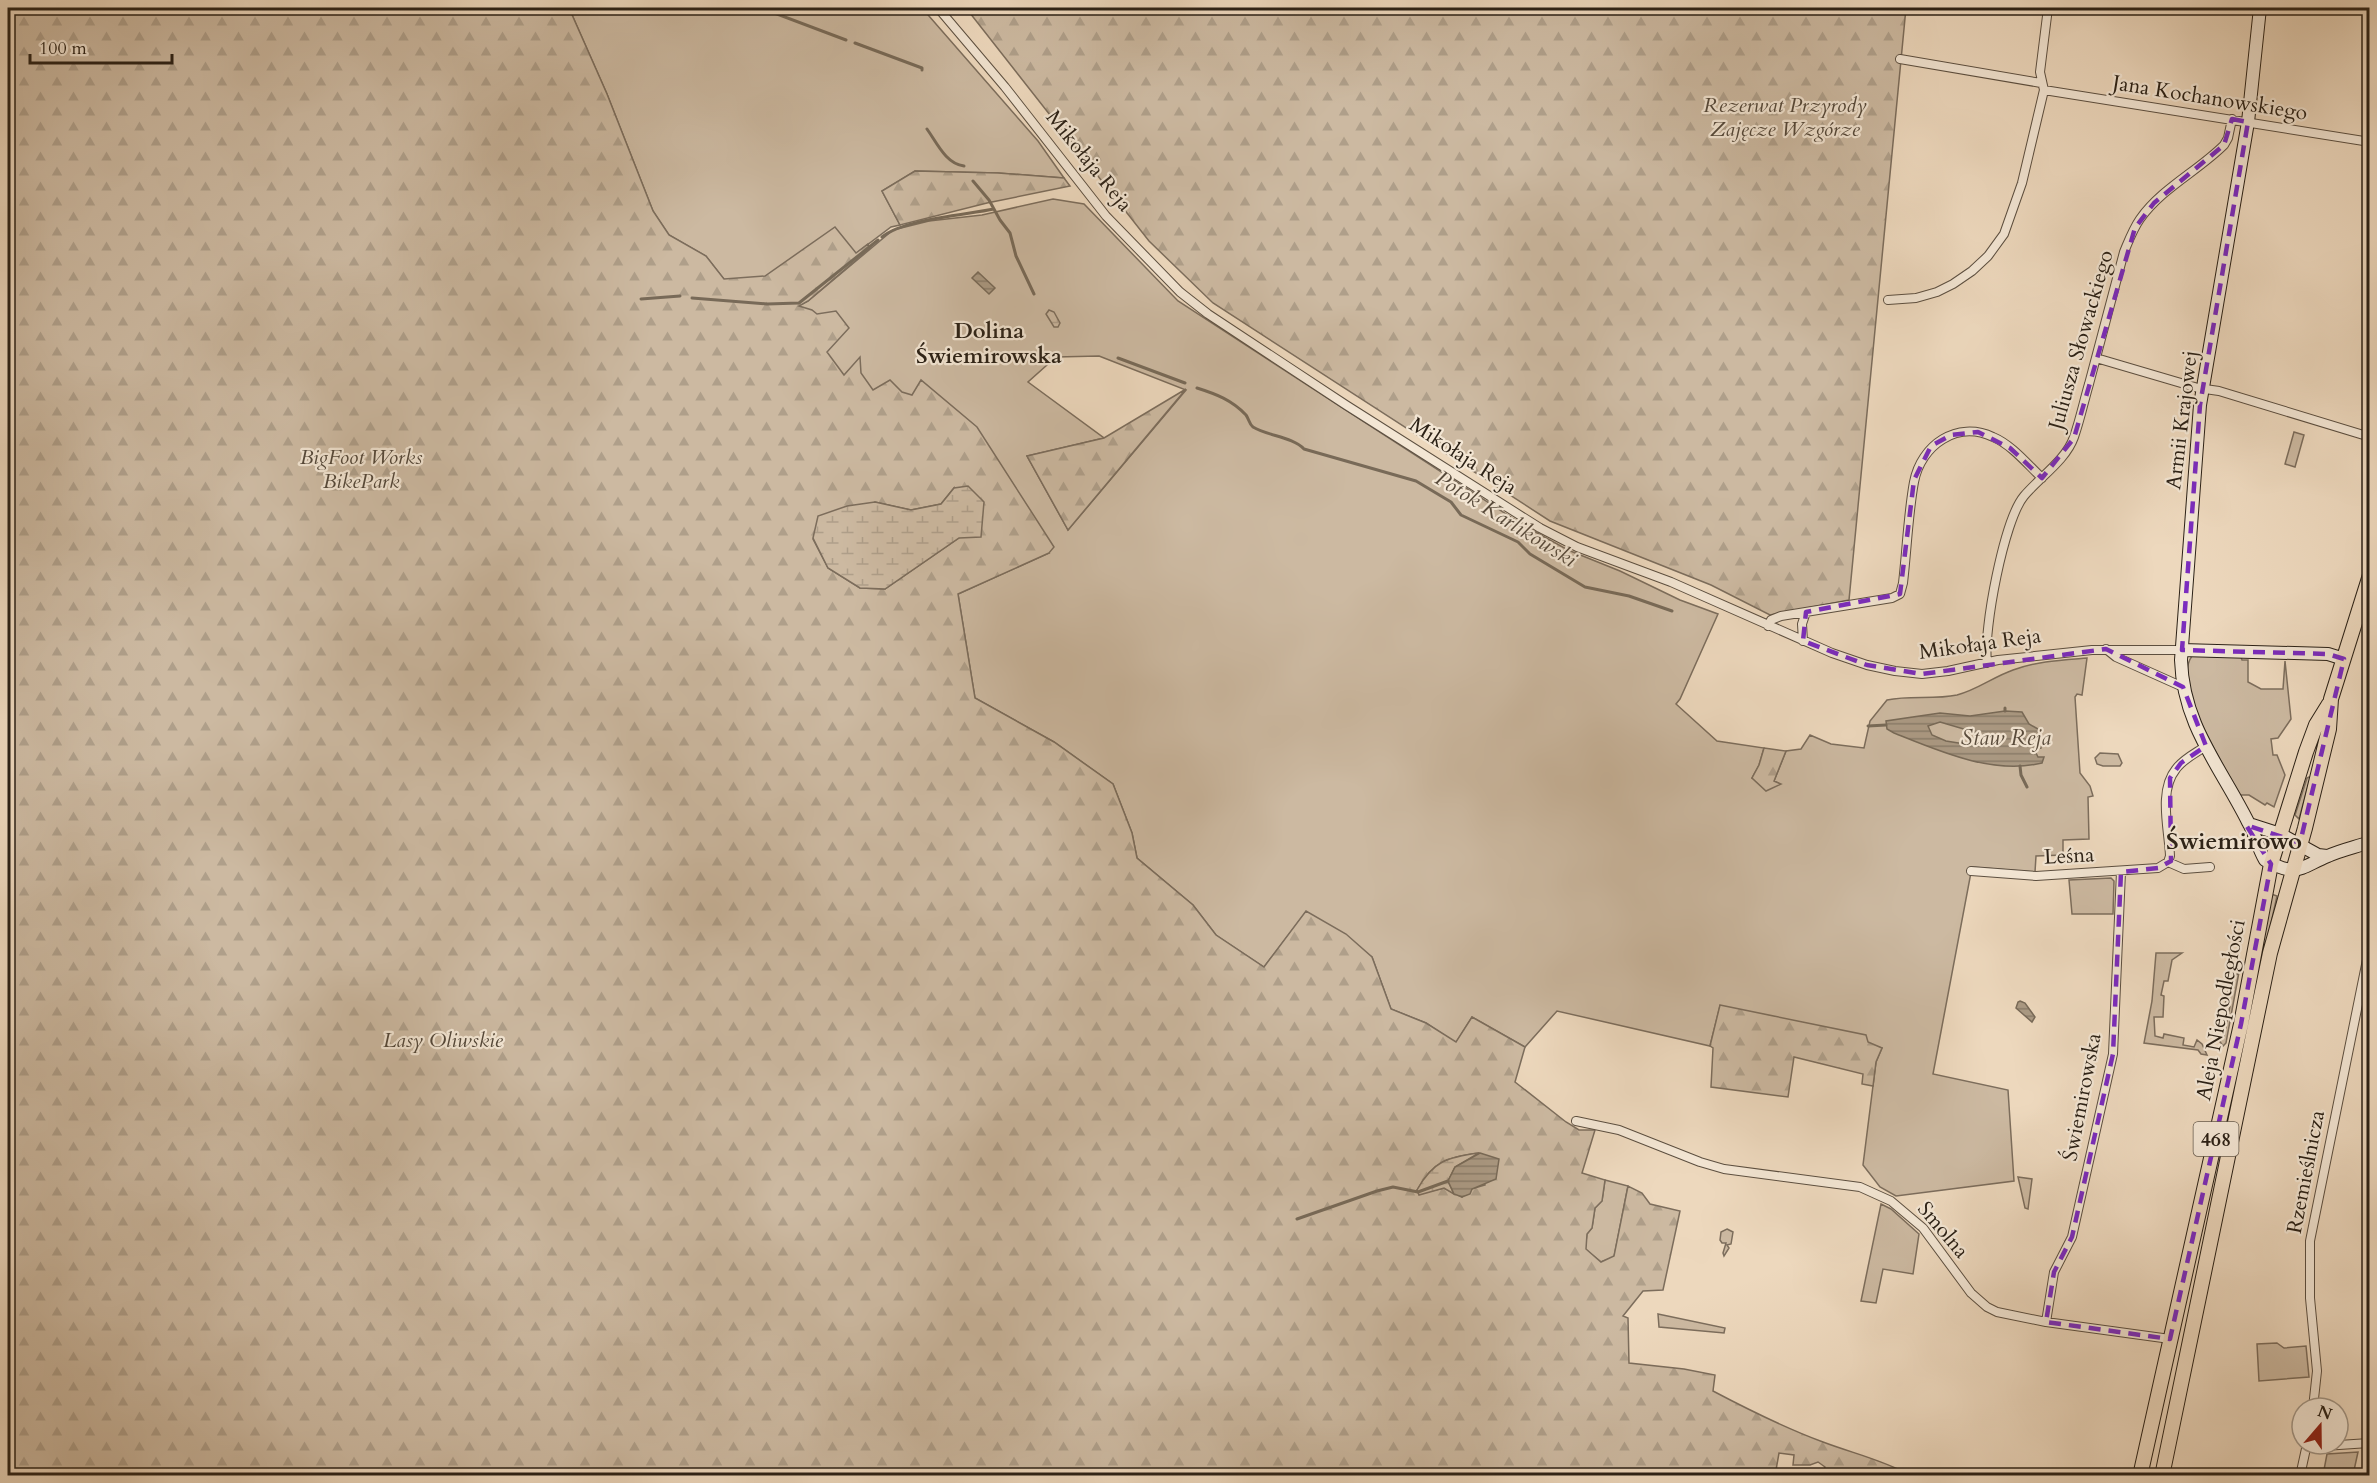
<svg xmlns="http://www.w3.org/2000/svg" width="2377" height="1483" font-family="Cardo,serif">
<defs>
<pattern id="forest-firs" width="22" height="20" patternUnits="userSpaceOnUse" patternTransform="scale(1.5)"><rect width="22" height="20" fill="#ccb9a1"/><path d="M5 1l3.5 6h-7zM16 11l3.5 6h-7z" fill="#af9f8a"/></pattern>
<pattern id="wetland-marsh" width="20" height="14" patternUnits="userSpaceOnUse" patternTransform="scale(1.5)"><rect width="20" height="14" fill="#ccb9a1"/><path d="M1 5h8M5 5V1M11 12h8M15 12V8" fill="none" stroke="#af9f8a"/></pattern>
<pattern id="water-rules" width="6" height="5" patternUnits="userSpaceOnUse" patternTransform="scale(1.5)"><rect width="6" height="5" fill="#ab9a84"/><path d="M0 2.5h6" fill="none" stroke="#8b7d6b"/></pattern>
</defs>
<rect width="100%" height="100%" fill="#edd8bd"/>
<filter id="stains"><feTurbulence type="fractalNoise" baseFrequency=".00333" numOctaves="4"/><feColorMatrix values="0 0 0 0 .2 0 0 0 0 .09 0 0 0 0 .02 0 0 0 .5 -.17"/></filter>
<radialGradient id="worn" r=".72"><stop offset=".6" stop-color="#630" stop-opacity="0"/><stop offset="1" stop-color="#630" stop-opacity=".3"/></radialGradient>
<path fill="#ccb9a1" stroke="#7c6d5c" stroke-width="1.5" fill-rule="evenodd" d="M569 8H922L1038 141 1064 178 998 173 915 171 882 191 900 225 891 227 801 295H736L706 256 669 235 653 211 607 94Z
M1053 199 1084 204 1178 301 1523 525 1568 550 1620 571 1680 600 1718 614 1680 699 1676 704 1717 741 1764 748 1759 765 1752 778 1780 784 1774 781 1786 751 1801 749 1810 735 1831 744 1864 748 1870 721 1887 700C1910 695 1934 700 1957 695 1977 690 1993 677 2013 670 2037 661 2062 660 2087 658L2082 695 2077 694 2075 697 2080 773 2090 786 2093 796 2088 797 2089 839 2063 840V855L2036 856 2035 872 1972 867 1933 1074 2008 1090 2014 1181 1896 1196 1880 1187 1863 1165 1876 1062 1882 1048 1720 1006 1710 1046 1557 1011 1525 1047 1472 1017 1456 1043 1426 1023 1391 1009 1372 957 1306 912 1264 967 1216 935 1193 905 1137 858 1132 833 1113 784 1054 742 975 698 958 594 1049 553 802 377 798 306 808 301 893 230 929 221 982 215ZM1099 356 1186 390 1068 530 1027 456 1104 438 1028 382 1056 357Z
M2294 432 2304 435 2295 467 2285 464Z
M2192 656 2241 657 2242 660H2248V682L2261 689H2283L2285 661 2291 719 2278 738 2271 739 2273 755H2277L2285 775 2274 807 2267 803 2265 805 2249 795H2240C2225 768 2171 684 2192 656Z
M2100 753 2118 754 2122 763 2120 766H2103L2097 764 2095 758Z
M2309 777 2310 779 2299 819 2295 815 2307 778Z
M2111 878 2114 881 2113 914H2072L2069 880Z
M2271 894 2277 896 2262 964 2258 963Z
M2156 953H2182L2172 960 2168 981H2164L2161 995 2164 996 2163 1017H2154L2155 1036 2163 1038 2164 1034 2184 1038 2183 1045 2194 1047 2197 1040 2202 1044 2207 1055 2201 1054 2198 1050 2144 1043 2152 1001Z
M2239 972 2226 1043 2223 1046 2218 1039 2219 1035 2224 1036 2230 1006 2225 1005 2230 981Z
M2311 1156 2315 1161 2310 1187 2302 1185 2307 1159Z
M2018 1177 2032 1179 2028 1209 2025 1208Z
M1605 1180 1628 1186 1614 1257 1601 1262 1585 1249 1587 1234 1592 1228 1595 1208 1602 1201Z
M1881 1204 1891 1209 1919 1234 1913 1274 1883 1269 1876 1303 1861 1301Z
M1727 1229 1733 1232 1731 1244 1727 1245 1729 1248 1724 1256 1723 1253 1726 1243H1722L1720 1240 1721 1232Z
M1658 1314 1725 1328 1724 1333 1659 1327Z
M2277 1343 2284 1348 2306 1346 2309 1377 2259 1381 2257 1344Z
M2358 1452 2353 1475H2323L2327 1454Z"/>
<path fill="url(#forest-firs)" stroke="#7c6d5c" stroke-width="1.5" fill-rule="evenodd" d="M8 8H569L607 94 653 211 669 235 706 256 724 279 765 276 835 227 856 253 868 244 870 248 808 301 799 306 812 310 817 314 836 311 849 328 827 352 844 375 860 357 861 373 873 390 890 380 902 392 912 395 921 380 977 427 1054 547 1049 553 958 594 975 698 1054 742 1113 784 1132 833 1137 858 1193 905 1216 935 1264 967 1306 911 1346 934 1372 957 1391 1009 1426 1023 1456 1042 1472 1017 1525 1047 1515 1082 1566 1122 1579 1130H1595L1582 1173 1605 1180 1602 1201 1595 1208 1592 1228 1587 1234 1586 1249 1601 1262 1614 1256 1628 1186 1642 1193 1650 1204 1680 1211 1663 1290 1643 1291 1623 1316 1628 1318 1629 1363 1684 1369 1715 1375 1713 1391C1749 1410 1785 1428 1823 1442 1852 1453 1883 1460 1910 1475H1823L1825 1467 1818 1462 1810 1465H1793L1794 1455 1779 1453 1776 1470 1769 1476 8 1475ZM954 488 959 538 885 589 860 588 828 568 813 539 875 502 911 510 941 504ZM1479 1153 1485 1185 1471 1189 1462 1197 1444 1188 1419 1194 1417 1190C1434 1159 1448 1158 1479 1153Z
M966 8H1906L1849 600 1770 615 1711 585 1550 521 1213 303 1149 241Z
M915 171 998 173 1064 178 1070 186 987 203 900 225 882 191Z
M1186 389 1068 530 1027 456 1104 438Z
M1764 748 1786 751 1774 781 1781 784 1766 791 1752 778 1759 765Z
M1720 1005 1866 1035 1868 1042 1882 1048 1876 1062 1873 1086 1862 1084 1863 1074 1794 1057 1788 1097 1711 1087 1713 1048 1710 1046Z"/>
<path fill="url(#wetland-marsh)" stroke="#7c6d5c" stroke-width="1.5" d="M1049 310 1054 312 1060 323 1058 327H1054L1046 314Z
M968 486 984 502 981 537 959 538 885 589 860 588 828 568 813 538 818 516 847 506 875 502 911 510 941 504 954 488Z
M1479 1153 1455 1167 1448 1181 1454 1194 1444 1188 1419 1195 1417 1190C1433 1161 1448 1157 1479 1153Z"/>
<path fill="url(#water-rules)" stroke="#786a58" stroke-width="1.5" fill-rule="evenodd" d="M978 272 995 288 989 294 972 278Z
M2005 711 2022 712 2029 724 2038 729 2041 748 2038 749 2036 753 2038 757H2044L2042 763C1992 775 1939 751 1894 733L1887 729 1886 721 1940 713 1970 716ZM1940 722 1974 732 1975 741 1971 745 1946 741 1932 735 1928 726Z
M2020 1001 2025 1003 2035 1017 2032 1022 2016 1008 2018 1002Z
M1480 1153 1499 1159 1496 1179 1472 1189 1470 1194 1462 1197 1454 1194 1448 1181 1455 1167Z"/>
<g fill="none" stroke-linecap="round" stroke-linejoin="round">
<path stroke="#786a58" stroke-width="3" d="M761 8 846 40
M855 43 922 68V70
M927 129C937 143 946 164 964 166
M973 181 989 200 1000 220 1010 233 1016 256 1034 294
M882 237C904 219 965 215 994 209
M692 298 767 304 799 303 878 240
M641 299 680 296
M1118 358 1185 383
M1197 388C1216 394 1232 400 1246 415 1249 419 1249 424 1253 427 1268 436 1293 437 1304 449L1416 481 1451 502 1461 515 1518 542 1530 554 1585 587 1629 596 1672 611
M2005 711V708
M1868 726 1886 725
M2020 766 2021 775 2027 787
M1297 1219 1377 1191 1393 1187 1418 1192 1448 1181"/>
<defs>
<path id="street" d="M938 8 1005 87 1106 216 1180 292 1208 314 1346 405 1540 528 1577 547 1671 582 1832 653 1867 665 1895 671 1922 674 1948 671 1998 660 2092 650H2182
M1900 59 2041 83
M2044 90 2370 142
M1888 300 1916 298 1937 292 1953 284 1972 271 1988 256 2004 234 2022 183 2044 90 2040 72 2048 8
M2096 358 2198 388 2219 391 2370 437
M1768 626 1771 620 1781 616 1892 598 1900 594 1903 583C1907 549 1908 515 1914 482 1921 445 1957 420 1993 437 2012 445 2027 464 2042 478
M1803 641 1802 624 1806 612
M2106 649 2116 657 2183 687
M1987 663C1983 630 2004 520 2024 496 2040 477 2066 460 2074 437 2080 420 2084 401 2089 384 2101 340 2112 296 2124 252 2129 240 2133 229 2140 219 2162 188 2198 171 2224 145L2228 138 2232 119
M2168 862 2184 869 2210 867
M1971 871 2036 876 2158 868 2168 862 2170 856C2169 830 2158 791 2176 769 2183 759 2196 753 2206 746
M1576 1121 1619 1130 1700 1162 1724 1169 1860 1187 1891 1201 1923 1228 1971 1293 1987 1307 1997 1312 2046 1322 2170 1339
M2046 1322 2054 1272 2072 1237 2113 1054 2121 872
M2313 1408 2317 1371 2310 1298V1241L2370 945
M2306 1445 2324 1446 2369 1443
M2300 1476 2307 1444"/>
<path id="secondary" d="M2260 8 2248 122 2200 405 2181 660C2183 725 2220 766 2248 822 2255 834 2258 848 2265 860 2297 878 2299 868 2328 856 2341 850 2356 847 2370 842
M2182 650 2328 654 2344 659
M2249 824 2280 834 2318 855 2327 856"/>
<path id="primary" d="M2140 1476 2241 1024 2271 864 2306 752 2316 725 2329 704
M2162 1476 2270 953 2305 828 2329 729 2331 699 2370 575"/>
</defs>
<use href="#street" stroke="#5c4f40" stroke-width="10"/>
<use href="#secondary" stroke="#2b2116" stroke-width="14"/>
<use href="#primary" stroke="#2b2116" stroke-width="16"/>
<use href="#street" stroke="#f3e6d4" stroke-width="8"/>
<use href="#secondary" stroke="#f3e6d4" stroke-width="12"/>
<use href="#primary" stroke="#edd8bd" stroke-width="14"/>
</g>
<path fill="none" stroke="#7b2cbf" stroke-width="4.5" stroke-dasharray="12 8" stroke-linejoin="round" d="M2232 119 2248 122 2200 405 2182 650 2328 654 2344 659 2300 843 2246 825 2271 864 2241 1024 2170 1339 2046 1322 2054 1272 2072 1237 2113 1054 2121 872 2158 868 2171 861 2170 778 2181 763 2206 746 2183 687 2106 649 1922 674 1867 665 1803 641 1806 612 1900 594 1914 480 1931 446 1951 435 1978 432 2010 448 2042 478 2074 438 2135 228 2154 203 2224 145Z"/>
<g text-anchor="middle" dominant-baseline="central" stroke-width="4.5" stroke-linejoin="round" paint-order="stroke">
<rect fill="#f3e6d4" stroke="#675c4f" stroke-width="1.5" x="2193.5" y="1122" width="45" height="34" rx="4.5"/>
<g font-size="20" font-weight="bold" fill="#2b2116">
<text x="2216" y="1139">468</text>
</g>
<g font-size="21" fill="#2b2116" stroke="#f3e6d4">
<text transform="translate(2210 98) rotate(9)">Jana Kochanowskiego</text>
<text transform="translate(1089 161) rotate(51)">Mikołaja Reja</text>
<text transform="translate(2081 340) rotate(-74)">Juliusza Słowackiego</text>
<text transform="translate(2182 420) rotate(-83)">Armii Krajowej</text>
<text transform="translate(1463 456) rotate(33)">Mikołaja Reja</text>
<text transform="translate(1980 644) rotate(-8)">Mikołaja Reja</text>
<text transform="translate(2069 856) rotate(-3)">Leśna</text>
<text transform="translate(2221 1010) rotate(-79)">Aleja Niepodległości</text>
<text transform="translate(2082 1097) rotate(-79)">Świemirowska</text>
<text transform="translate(2306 1172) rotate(-79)">Rzemieślnicza</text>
<text transform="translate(1943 1230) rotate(50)">Smolna</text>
</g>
<g font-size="21" font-style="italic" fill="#534739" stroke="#f3e6d4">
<text x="1785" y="105">Rezerwat Przyrody<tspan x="1785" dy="24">Zajęcze Wzgórze</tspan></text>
<text x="361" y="457">BigFoot Works<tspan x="361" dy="24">BikePark</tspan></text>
<text x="443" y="1040">Lasy Oliwskie</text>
</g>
<g font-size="22" font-weight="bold" fill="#2b2116" stroke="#f3e6d4">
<text x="989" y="331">Dolina<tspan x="989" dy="25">Świemirowska</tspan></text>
</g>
<g font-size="22" font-style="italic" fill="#584b3c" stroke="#f3e6d4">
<text transform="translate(1506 519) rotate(32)">Potok Karlikowski</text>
<text x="2006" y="738">Staw Reja</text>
</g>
<g font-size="24" font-weight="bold" fill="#2b2116" stroke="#f3e6d4">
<text x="2234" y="841">Świemirowo</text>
</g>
</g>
<rect width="2377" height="1483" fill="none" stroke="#edd8bd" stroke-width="30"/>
<rect x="9" y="9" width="2359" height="1465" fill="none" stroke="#2b2116" stroke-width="3"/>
<rect x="15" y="15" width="2347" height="1453" fill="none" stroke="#2b2116" stroke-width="1.5"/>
<g transform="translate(2320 1426) rotate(20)"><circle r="28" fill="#f3e6d4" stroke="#a39788" stroke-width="1.5"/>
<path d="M0-4.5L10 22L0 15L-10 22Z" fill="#8f2418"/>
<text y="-9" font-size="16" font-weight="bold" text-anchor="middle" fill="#2b2116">N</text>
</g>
<path d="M30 54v9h142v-9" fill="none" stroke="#2b2116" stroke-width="3"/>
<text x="39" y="54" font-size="18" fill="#2b2116" stroke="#f3e6d4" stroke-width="4.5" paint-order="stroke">100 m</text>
<rect width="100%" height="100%" filter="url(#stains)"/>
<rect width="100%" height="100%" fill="url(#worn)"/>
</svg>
